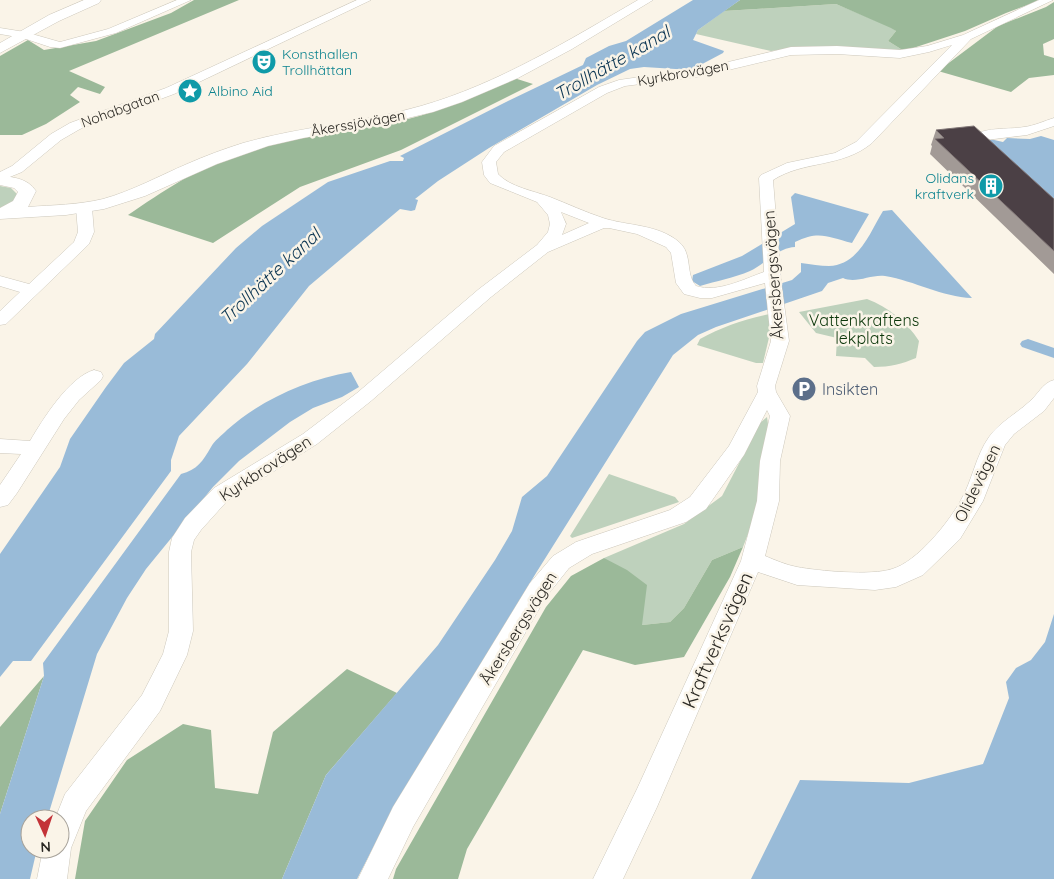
<svg xmlns="http://www.w3.org/2000/svg" width="1054" height="879" font-family="Quicksand,sans-serif">
<rect width="100%" height="100%" fill="#faf4e8"/>
<path fill="#bed1bc" d="M836 4 891 27 896 31 888 41 904 51 805 47 771 51 696 34 698 30 724 11Z
M0 186 11 188 17 194 14 201 0 209Z
M867 299C888 307 907 322 919 341L916 358C902 364 890 367 874 367L865 358 836 356 837 338 816 333 799 312Z
M770 314 771 329 763 363H756L697 345 700 339C722 327 745 319 770 314Z
M767 417 768 424 757 511 743 547 712 560 684 608 670 622 642 625 604 558 684 524 722 496 760 423Z
M609 474 675 497 679 502 572 538 570 536Z"/>
<path fill="#9bb999" d="M194 0H239L69 71 105 87 100 94 78 87 70 95 80 102 46 124 22 135H0V56L28 40 44 50 96 41 171 13Z
M740 0H1041L1006 13 965 31 904 51 888 41 896 31 891 28 836 4 724 11Z
M1054 2V39L1043 44 1044 55 1054 58V75L1029 78 1011 92 938 71 998 26 1046 7Z
M514 78 533 84 401 150 300 187 213 243 128 215C162 192 200 166 240 153 295 135 352 133 408 119 445 110 479 94 514 78Z
M743 547 730 577 684 657 635 665 583 650 467 849 458 879H393L396 869 546 607 571 576 604 558 627 570 647 585 642 625 670 622 684 608 712 560Z
M347 669 397 693 326 775 282 879H75L85 821 127 760 183 724 211 730 215 788 258 794 273 732Z
M44 676 0 814V727Z"/>
<path fill="#99bbd8" d="M693 0H740L698 30 693 40 724 51 723 53 691 70 644 67 630 69 597 85 489 148 438 181 415 199 418 200 415 210 411 211 400 209 309 286 247 364 179 436 171 460V471L31 661H13L0 677V554L60 467 70 439 106 387 124 363 154 339 155 334 236 248 262 226 328 182 390 161H403L404 158 400 156 504 103 583 65 586 58 609 46 626 41Z
M1041 136 1054 140V203L989 141 990 139 1003 142 1007 138 1030 139Z
M795 193 869 214 852 243C828 237 819 230 795 242V247C777 248 765 264 750 271 734 278 716 281 700 286L692 281 693 275 742 256 795 224 791 197Z
M892 210 972 298C942 297 915 281 885 276 871 274 856 284 843 278L828 283 822 291 716 327 698 335 673 355 536 573 395 805 357 879H282L326 775 438 645 495 560 512 531 522 497 547 476 637 341 645 332 681 314 792 280 801 272V263C811 264 820 266 829 266 859 265 870 232 883 211Z
M351 372 359 387 342 397 313 408 290 422 239 461 213 487 146 569 127 598 97 654 47 819H30V849H37L30 879H0V814L44 676 43 663 181 474C197 470 203 461 211 447 214 441 222 435 227 430 261 400 305 380 351 372Z
M1054 614V879H751L800 780 909 783 983 764 1009 698 1006 682 1016 668 1031 660 1045 642Z"/>
<g fill="none" stroke-linecap="round" stroke-linejoin="round">
<path fill="#99bbd8" fill-rule="evenodd" d="M1028 339 1054 348V358L1022 347 1020 344 1022 341Z"/>
<defs>
<path id="minor" d="M177 0H191L116 33 60 48 50 47 23 38 0 34V28L25 32 60 42 108 29Z
M357 0H371L174 94 80 129 61 140 22 172 0 181V172L12 166 51 134 70 123 166 88Z
M1039 0H1053L971 39 872 143C842 168 804 160 773 180L781 281 789 341 775 386 776 392 790 416 780 461 779 501 765 556C775 560 786 565 797 567 819 571 871 576 892 569 917 562 949 522 961 500 972 481 976 455 989 437 1000 422 1016 414 1029 402 1038 395 1042 383 1054 380V398L1044 411 1014 434 1005 445 983 501 960 539 923 575 896 587 875 590 797 585 758 572 657 807 623 879H593L637 789 741 561 757 501 760 461 770 416 767 410 744 455 706 509 686 522 592 554 569 568 546 597 413 827 388 879H358L393 807 530 583 553 556 576 542 670 510 690 497 729 446 758 392 757 386 771 341 765 283 712 298H700L684 294 676 283 671 253 666 247 637 234 609 228H604L548 252 491 297 371 401 317 444 228 500 201 530 194 540 191 552 193 631 187 655 160 711 86 811 71 848 67 879H37L43 849H60V819H55L65 794 142 695 163 654 169 631V552L172 538 185 518 214 488 303 434 357 393 479 289 537 245 548 232 550 224 548 215 537 202 490 183 484 175 482 162 494 146 599 87 619 80 703 68 791 47 837 46 900 50 927 46 963 35ZM952 45 856 142 835 153 787 163 761 175 759 178 764 272C744 279 718 293 696 286 685 274 693 254 679 242 658 224 627 226 603 218 585 212 568 204 550 197 534 191 510 187 498 174L496 162 504 152 607 93 625 86 703 76 791 55 837 54 900 58 929 52ZM561 212 589 223 562 235 566 224Z
M1054 118V126L1027 135 986 140 996 152 994 155H984L970 139C981 126 1009 130 1024 127 1034 126 1044 121 1054 118Z
M84 203 89 205 92 208 94 232 89 244 6 324 0 325V311L20 292 0 286V276L29 284 74 242 78 232 76 208 79 205Z
M94 370 101 372 103 376 101 380 79 400 64 419 17 493 8 505 0 507V485L21 454 0 453V439L30 441C43 419 69 377 94 370Z"/>
<path id="tertiary" d="M84 0H101L99 3 59 21 0 53V43L49 15Z
M638 0H653L572 49 518 78 462 102 433 112 387 123 303 138 268 146 217 164 145 196 104 209 66 215 0 219V208L13 201 18 192 14 188 0 185V175C15 178 27 178 36 191L28 207C53 205 78 205 103 199 132 191 159 176 187 164 205 156 224 149 243 143 302 126 363 123 421 106 498 84 569 40 638 0Z"/>
</defs>
<use href="#minor" stroke="#cdc8bc" stroke-width="1"/>
<use href="#tertiary" stroke="#cdc8bc" stroke-width="1"/>
<use href="#minor" fill="#fff" fill-rule="evenodd"/>
<use href="#tertiary" fill="#fff" fill-rule="evenodd"/>
</g>
<path fill="#a29a96" d="M936 130 1054 199V274L930 154 932 146 931 145Z"/>
<path fill="#4b4045" stroke="#807676" d="M974 126 1054 199V251L935 139 944 138 936 130Z"/>
<defs>
<symbol id="theatre-disc" viewBox="-11 -11 22 22"><circle r="9.5" fill="#0f9aa8" stroke="#faf4e8"/><path d="M-5-5.5Q0-4 5-5.5V0Q5 5 0 6Q-5 5-5 0ZM-3.3-2.5H-1v1.5H-3.3ZM1-2.5H3.3v1.5H1ZM-2.8 1Q0 5.5 2.8 1Z" fill="#fff"/></symbol>
<symbol id="sight-disc" viewBox="-11 -11 22 22"><circle r="9.5" fill="#0f9aa8" stroke="#faf4e8"/><path d="M0-6L1.8-2.2L6-1.7L2.9 1.2L3.7 5.4L0 3.3L-3.7 5.4L-2.9 1.2L-6-1.7L-1.8-2.2Z" fill="#fff"/></symbol>
<symbol id="building-disc" viewBox="-11 -11 22 22"><circle r="9.5" fill="#0f9aa8" stroke="#faf4e8"/><path d="M-4-6H4V6H1V3H-1V6H-4ZM-2.5-4.3h1.7v1.8h-1.7ZM.8-4.3h1.7v1.8H.8ZM-2.5-1h1.7V.8h-1.7ZM.8-1h1.7V.8H.8Z" fill="#fff"/></symbol>
<symbol id="parking-disc" viewBox="-11 -11 22 22"><circle r="9.5" fill="#5c6f8a" stroke="#faf4e8"/><path d="M-3.5-5.5H1a3.5 3.5 0 0 1 0 7H-1V5.5H-3.5ZM-1-3.4V-.6H.8a1.4 1.4 0 0 0 0-2.8Z" fill="#fff"/></symbol>
</defs>
<g fill-rule="evenodd">
<use href="#theatre-disc" x="250" y="48" width="28" height="28"/>
<use href="#sight-disc" x="176" y="77" width="28" height="28"/>
<use href="#building-disc" x="977" y="172" width="28" height="28"/>
<use href="#parking-disc" x="790" y="375" width="28" height="28"/>
</g>
<g text-anchor="middle" dominant-baseline="central" stroke-width="5" stroke-linejoin="round" paint-order="stroke">
<g font-size="14" fill="#0d838f" stroke="#faf4e8" text-anchor="start">
<text x="282" y="54">Konsthallen<tspan x="282" dy="16">Trollhättan</tspan></text>
<text x="208" y="91">Albino Aid</text>
<text x="974" y="178" text-anchor="end">Olidans<tspan x="974" dy="16">kraftverk</tspan></text>
</g>
<g font-size="14" fill="#2a2823" stroke="#faf4e8">
<text transform="translate(683 73) rotate(-10)">Kyrkbrovägen</text>
<text transform="translate(120 109) rotate(-20)">Nohabgatan</text>
<text transform="translate(358 123) rotate(-10)">Åkerssjövägen</text>
</g>
<g font-size="16" fill="#2a2823" stroke="#faf4e8">
<text transform="translate(773 275) rotate(-94)">Åkersbergsvägen</text>
<text transform="translate(265 468) rotate(-33)">Kyrkbrovägen</text>
<text transform="translate(977 483) rotate(-64)">Olidevägen</text>
<text transform="translate(518 628) rotate(-58)">Åkersbergsvägen</text>
</g>
<g font-size="16" fill="#0b370a" stroke="#faf4e8">
<text x="864" y="320">Vattenkraftens<tspan x="864" dy="18">lekplats</tspan></text>
</g>
<g font-size="16" fill="#4e5e75" stroke="#faf4e8" text-anchor="start">
<text x="822" y="389">Insikten</text>
</g>
<g font-size="18" font-style="italic" fill="#0c3653" stroke="#faf4e8">
<text transform="translate(612 63) rotate(-30)">Trollhätte kanal</text>
<text transform="translate(270 276) rotate(-43)">Trollhätte kanal</text>
</g>
<g font-size="19" fill="#2a2823" stroke="#faf4e8">
<text transform="translate(717 640) rotate(-66)">Kraftverksvägen</text>
</g>
</g>
<g transform="translate(45 834) rotate(177)"><circle r="24" fill="#faf4e8" stroke="#a7a299"/>
<path d="M0-4L9 19L0 12L-9 19Z" fill="#c33338"/>
<text y="-8" font-size="14" font-weight="bold" text-anchor="middle" fill="#2a2823">N</text>
</g>
</svg>
